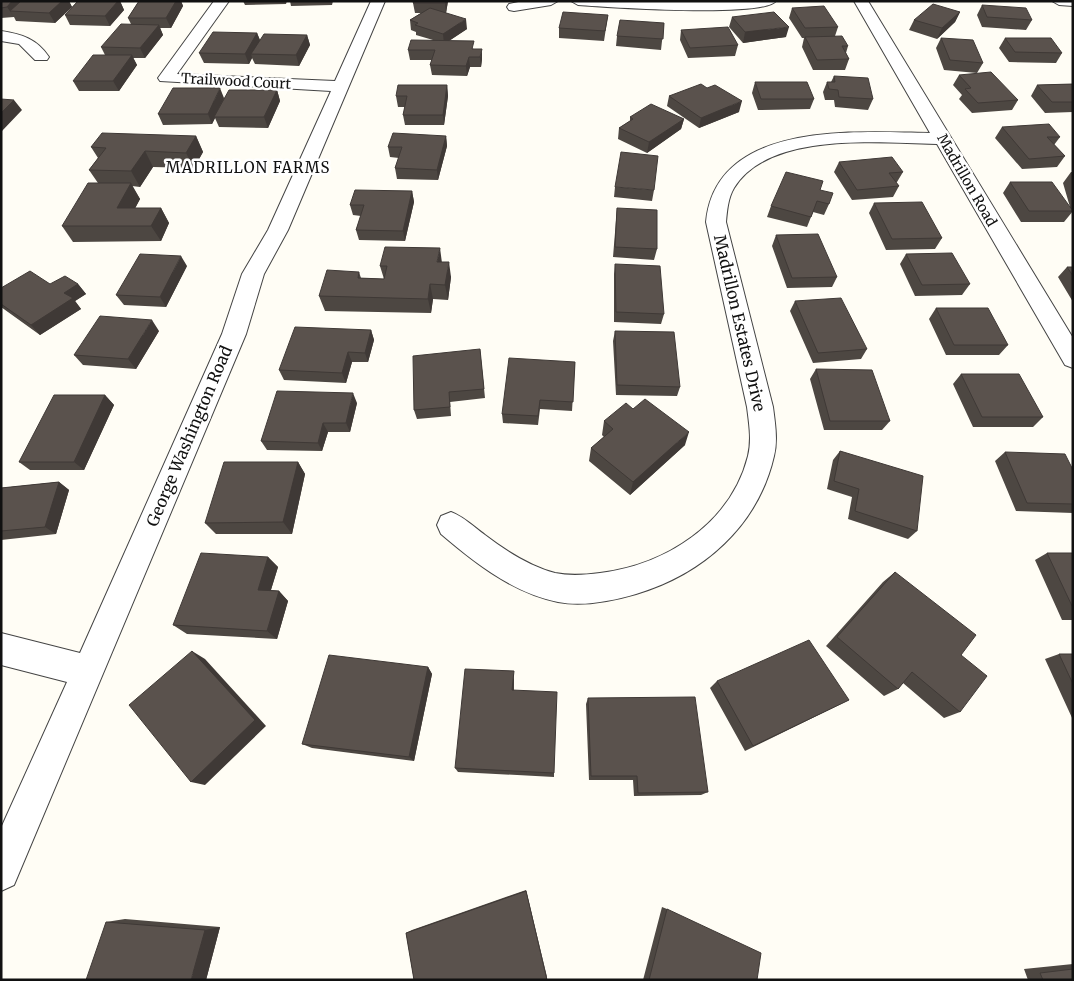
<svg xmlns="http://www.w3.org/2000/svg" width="1074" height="981" font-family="Merriweather,serif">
<rect width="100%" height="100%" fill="#fffdf5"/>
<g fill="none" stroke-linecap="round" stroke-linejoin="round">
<defs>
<path id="minor" d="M214 1H229L177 74 335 81 371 1H385L288 230 264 274 246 334 14 885 1 891V828L67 682 1 665V633L80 653 222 334 242 274 268 230 331 91 160 81 158 78Z
M523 1H558L551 5 514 11 509 10 507 7 509 4Z
M571 1H776C763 18 606 7 578 5Z
M854 1H868L1073 338V368L1065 365 937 144C879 143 769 131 734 188 728 198 727 211 726 222L773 407C775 423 778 440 774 456 758 526 703 574 636 594 612 601 583 607 558 602 513 593 475 563 441 534L437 525 441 516 451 512C464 517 474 527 485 535 506 551 529 566 555 573 569 576 585 575 600 573 665 565 731 524 748 456 752 440 749 423 747 407L706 222C716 120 856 132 930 133Z
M1052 1H1073V6L1059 5Z
M1 31C22 34 37 39 49 57L47 60H35L19 44 1 41Z"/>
</defs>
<use href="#minor" stroke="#444" stroke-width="2"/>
<use href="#minor" fill="#fff" fill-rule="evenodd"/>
</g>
<path fill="#4d4742" d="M1 1H69L72 7 55 23 16 21 14 17 1 18Z
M78 1H120L124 10 110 26 70 25 65 15Z
M139 1H181L183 6 171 28H160L163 35 145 58H133L137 65 119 91H79L73 81 105 55 101 47 131 24 128 18Z
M243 1H287L286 4 245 5Z
M290 1H333L332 5 291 6Z
M448 1 446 13 467 29 449 41 474 49 482 59 481 67H470L467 76 432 75 430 65 432 60H410L408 50 433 40 416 35V32L411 30 410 20 421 13H415L413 3Z
M982 5 1032 20 1026 30 982 27 977 15Z
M792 8 838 27 835 36 848 46 846 53 849 59 845 70H813L802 47 804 38H802L789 18Z
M960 12 955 22 937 39 909 30 914 20Z
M608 15 604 41 559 38V28Z
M732 17 786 37 743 43 729 27Z
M664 23 661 50 616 46 617 36Z
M681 30 738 45 735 56 688 58 680 40Z
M257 33 260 40 307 35 310 45 299 66 255 64 252 58 249 64 204 63 199 53Z
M941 38 983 63 977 73 944 70 936 48Z
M1005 38 1062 53 1056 63 1009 62 999 48Z
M959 75 1018 100 1012 110 972 113 959 99 962 95 953 85Z
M834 76 873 99 868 110 835 107 834 100H825L823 92 827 82H831Z
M755 82 814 99 810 109 758 110 752 93Z
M1073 84V112L1045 113 1031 96 1037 85Z
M447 85 448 96 444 125H405L403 115 405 107H398L396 96Z
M707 88 739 112 699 128 667 106 669 96Z
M277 90 280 101 268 128 219 127 215 118 212 124 163 125 158 114 224 98Z
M630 117 684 119 681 129 647 153 618 139 619 128 630 121Z
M1002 127 1060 137 1054 145 1065 156 1057 167 1022 169 995 138Z
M196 136 203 152 194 168 153 167 140 187 132 186 140 199 135 208H161L169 223 161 241 73 242 62 226 98 183 89 170 98 158 91 147Z
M446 136 447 146 438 180 397 179 395 168 399 158 390 157 388 147Z
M839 162 903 172 897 182H896L899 186 893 197 852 200 834 172Z
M1071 172H1073V210L1071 209 1073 211 1064 222H1021L1003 193 1010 182 1070 207 1063 183Z
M615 187 654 190 652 201 614 197Z
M820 190 829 204 824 215 813 212 807 227 767 217 771 206Z
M412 191 414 202 405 241 359 240 356 230 361 216 353 215 350 205Z
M874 203 942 238 935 249 886 250 869 213Z
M617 208 657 249 654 260 613 257Z
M776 235 837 277 832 287 787 288 772 246Z
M906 254 970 284 962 295 915 296 900 264Z
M442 262 451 277 448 300 433 299 431 313 325 311 319 296 359 272 361 278 384 279 380 266Z
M615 264 664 314 661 324 614 322V274Z
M187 266 166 307 124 305 116 295Z
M1067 267H1073V302L1058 277Z
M50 284H78L86 294 75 301 81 309 40 335 1 307V288Z
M795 301 867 349 861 359 813 363 790 311Z
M936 308 1008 345 999 355H946L929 319Z
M371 330 374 340 368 362H352L346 383 284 380 279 370Z
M159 331 136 369 83 365 74 355Z
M615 331 680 387 677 396 616 395 613 341Z
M480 349 485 398 450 402 451 416 417 419 414 410Z
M575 362 572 411 540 409 538 425 503 423 502 414Z
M816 369 890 421 882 430H824L810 379Z
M961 374 1043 417 1033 427H973L953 384Z
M105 395 114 405 84 470H30L19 462Z
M357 403 350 432H328L322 451 267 450 261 441Z
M604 421 685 445 630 495 589 461 591 448 604 437 602 435Z
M840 451 917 531 908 539 848 519 852 497 827 489 833 460Z
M1005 452 1073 470V513L1016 511 995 461Z
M298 462 305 474 292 534H216L205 523Z
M59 482 69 490 56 534 1 540V488Z
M1047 553H1073V620H1062L1035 560Z
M268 557 278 567 271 590 279 591 288 601 277 639 187 634 173 625Z
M895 572 961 655 960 712 944 718 903 683 898 689 884 696 826 646 883 582Z
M1059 654H1073V720L1045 659Z
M428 667 432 674 414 761 312 748 302 744Z
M514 678V690L554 773V777L458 772 455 768Z
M717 681 849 700 745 751 710 688Z
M588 698 708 792 701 795 634 796 633 780H589L586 704Z
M526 890 547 980H414L406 933 412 930Z
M662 907 667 909 757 980H643Z
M125 919 220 927 206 980 106 922Z
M1073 964V980H1028L1024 969Z"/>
<path fill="#3f3936" d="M12 1H23L10 11 14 17 7 7Z
M62 1H69L72 7 55 23 49 13Z
M118 1H120L124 10 110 26 105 16Z
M176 1H181L183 6 171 28 166 18Z
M446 1H448L446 13 445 3Z
M960 12 955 22 937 39 942 28Z
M466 19 467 29 444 44 443 34Z
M159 25 163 35 145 58 140 48Z
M789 27 786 37 743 43 745 32Z
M257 33 261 43 251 54 252 58 249 64 245 54Z
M307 35 310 45 299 66 296 55Z
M482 49V59L481 67 480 57Z
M132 55 137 65 119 91 113 81Z
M469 57 470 67 467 76 466 66Z
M447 85 448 96 444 125 443 115Z
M220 88 224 98 214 117 215 118 212 124 208 114Z
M277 90 280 101 268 128 264 117Z
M14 100 22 110 2 131 1 129V113Z
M742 101 739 112 699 128 701 118Z
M684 119 681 129 647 153 649 142Z
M196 136 203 152 194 168 186 153Z
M446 136 447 146 438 180 437 170Z
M145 151 153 167 140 187 131 171Z
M131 183 140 199 127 224 117 208Z
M412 191 414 202 405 241 403 231Z
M161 208 169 223 161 241 151 226Z
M440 248 442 263 437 262Z
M181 256 187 266 166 307 160 297Z
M449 262 451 277 448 300 445 285Z
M78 284 86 294 75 301 81 309 40 335 31 325 64 293Z
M430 284 433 299 431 313 428 299Z
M152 320 159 331 136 369 128 359Z
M371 330 374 340 368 362 365 353Z
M348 352 352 362 346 383 342 373Z
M353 393 357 403 350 432 346 423Z
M105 395 114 405 84 470 74 462Z
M323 423 328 432 322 451 318 443Z
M689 432 685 445 630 495 633 482Z
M298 462 305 474 292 534 283 522Z
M59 482 69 490 56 534 45 527Z
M268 557 278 567 268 599 258 590Z
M279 591 288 601 277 639 267 631Z
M192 651 205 659 266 726 205 785 191 782Z
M428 667 432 674 414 761 409 757Z
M514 671V678L513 696 512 690Z
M526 890 547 977V980L526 891Z
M220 927 206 980H191L205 930Z"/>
<path fill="#5a524d" stroke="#3f3936" d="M1 1H12L7 7 1 8Z
M21 1H62L49 13 10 11Z
M78 1H118L105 16 65 15Z
M139 1H176L166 18H128Z
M414 1H446L445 3H413Z
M933 4 960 12 942 28 914 20Z
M982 5 1026 8 1032 20 987 17Z
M824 6 838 27 805 28 792 8Z
M430 8 466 19 443 34 415 25 418 23 410 20Z
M563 12 608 15 605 31 559 28Z
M774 12 789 27 745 32 732 17Z
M620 20 664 23 663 39 617 36Z
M121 24 159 25 140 48 101 47Z
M728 27 738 45 690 48 681 30Z
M213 32 257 33 245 54 199 53Z
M264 34 307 35 296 55 251 54Z
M842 36 848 46H842L849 59 817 60 805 37Z
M941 38 973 40 983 63 950 60Z
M1005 38H1051L1062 53 1015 52Z
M411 40 474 41 472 49H482L480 57H469L466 66 430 65 435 50H408Z
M93 55H132L113 81H73Z
M991 72 1018 100 978 103 965 89 971 88 959 75Z
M834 76 868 78 873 99 839 97 838 90 829 89 827 82H835Z
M755 82H807L814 99H761Z
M701 84 707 88 715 85 742 101 701 118 669 96Z
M1073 84V102H1052L1037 85Z
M398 85H447L443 115H403L407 96H396Z
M173 88H220L208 114H158Z
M229 90H277L264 117H214Z
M1 99 14 100 1 113Z
M651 104 684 119 649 142 619 128 633 119 630 117Z
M1049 124 1060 137H1047L1065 156 1029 159 1002 127Z
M102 133 196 136 186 153 145 151 131 171 89 170 106 148 91 147Z
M393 133 446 136 437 170 395 168 402 147H388Z
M621 152 658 156 654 190 615 187Z
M892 157 903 172 889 173 899 186 857 190 839 162Z
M786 172 823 181 820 190 833 193 829 204 817 201 811 217 771 206Z
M1010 182H1052L1073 211H1029Z
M88 183H131L117 208H161L151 226H62Z
M355 190 412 191 403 231 356 230 364 205H350Z
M922 202 942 238 892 239 874 203Z
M617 208 657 210V249L615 247Z
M818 234 837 277 792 278 776 235Z
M385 247 440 248 437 262H449L445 285 430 284 428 299 319 296 327 270 359 272 358 278 384 279 387 266H380Z
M952 253 970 284 922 285 906 254Z
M140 254 181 256 160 297 116 295Z
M615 264 660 266 664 314 616 312Z
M1067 267H1073V276Z
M30 271 50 284 65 276 78 284 64 293 73 298 31 325 1 304V288Z
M841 298 867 349 818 353 795 301Z
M936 308H988L1008 345H954Z
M100 316 152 320 128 359 74 355Z
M295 327 371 330 365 353 348 352 342 373 279 370Z
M615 331 674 332 680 387 617 385Z
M480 349 484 389 449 392 450 407 414 410 413 356Z
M509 358 575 362 573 402 540 400 538 416 502 414Z
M816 369 872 370 890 421H830Z
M961 374H1019L1043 417H982Z
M277 391 353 393 346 423H323L318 443 261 441Z
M54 395H105L74 462H19Z
M645 399 689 432 633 482 591 448 613 429 604 421 626 403 633 409Z
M840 451 923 476 917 531 855 511 859 489 834 481Z
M1005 452 1065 454 1073 470V504L1027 503Z
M224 462H298L283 522 205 523Z
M59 482 45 527 1 531V488Z
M201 553 268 557 258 590 279 591 267 631 173 625Z
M1047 553H1073V608Z
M895 572 976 635 961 655 987 676 960 712 912 672 898 689 837 637Z
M809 640 849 700 753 746 717 681Z
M192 651 255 720 191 782 129 705Z
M1059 654H1073V684Z
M329 655 428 667 409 757 302 744Z
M465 669 514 671 512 690 557 692 554 773 455 768Z
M695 697 708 792 638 793 637 776H591L588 698Z
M526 891 547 980H414L406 933Z
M667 909 761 953 757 980H649Z
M106 922 205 930 191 980H86Z
M1073 969V980H1043L1040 973Z"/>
<g text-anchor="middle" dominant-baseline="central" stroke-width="5" stroke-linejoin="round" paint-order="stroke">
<g font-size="14" fill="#111" stroke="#fff">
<text transform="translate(236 81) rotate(3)">Trailwood Court</text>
<text transform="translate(967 180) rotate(60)">Madrillon Road</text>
</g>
<g font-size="15" letter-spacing="1" fill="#111" stroke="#fff">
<text x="248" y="167">MADRILLON FARMS</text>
</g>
<g font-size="16" fill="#111" stroke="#fff">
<text transform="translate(740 323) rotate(77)">Madrillon Estates Drive</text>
<text transform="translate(189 436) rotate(-67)">George Washington Road</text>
</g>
</g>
<rect width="1074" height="981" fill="none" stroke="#111111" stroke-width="5"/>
</svg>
